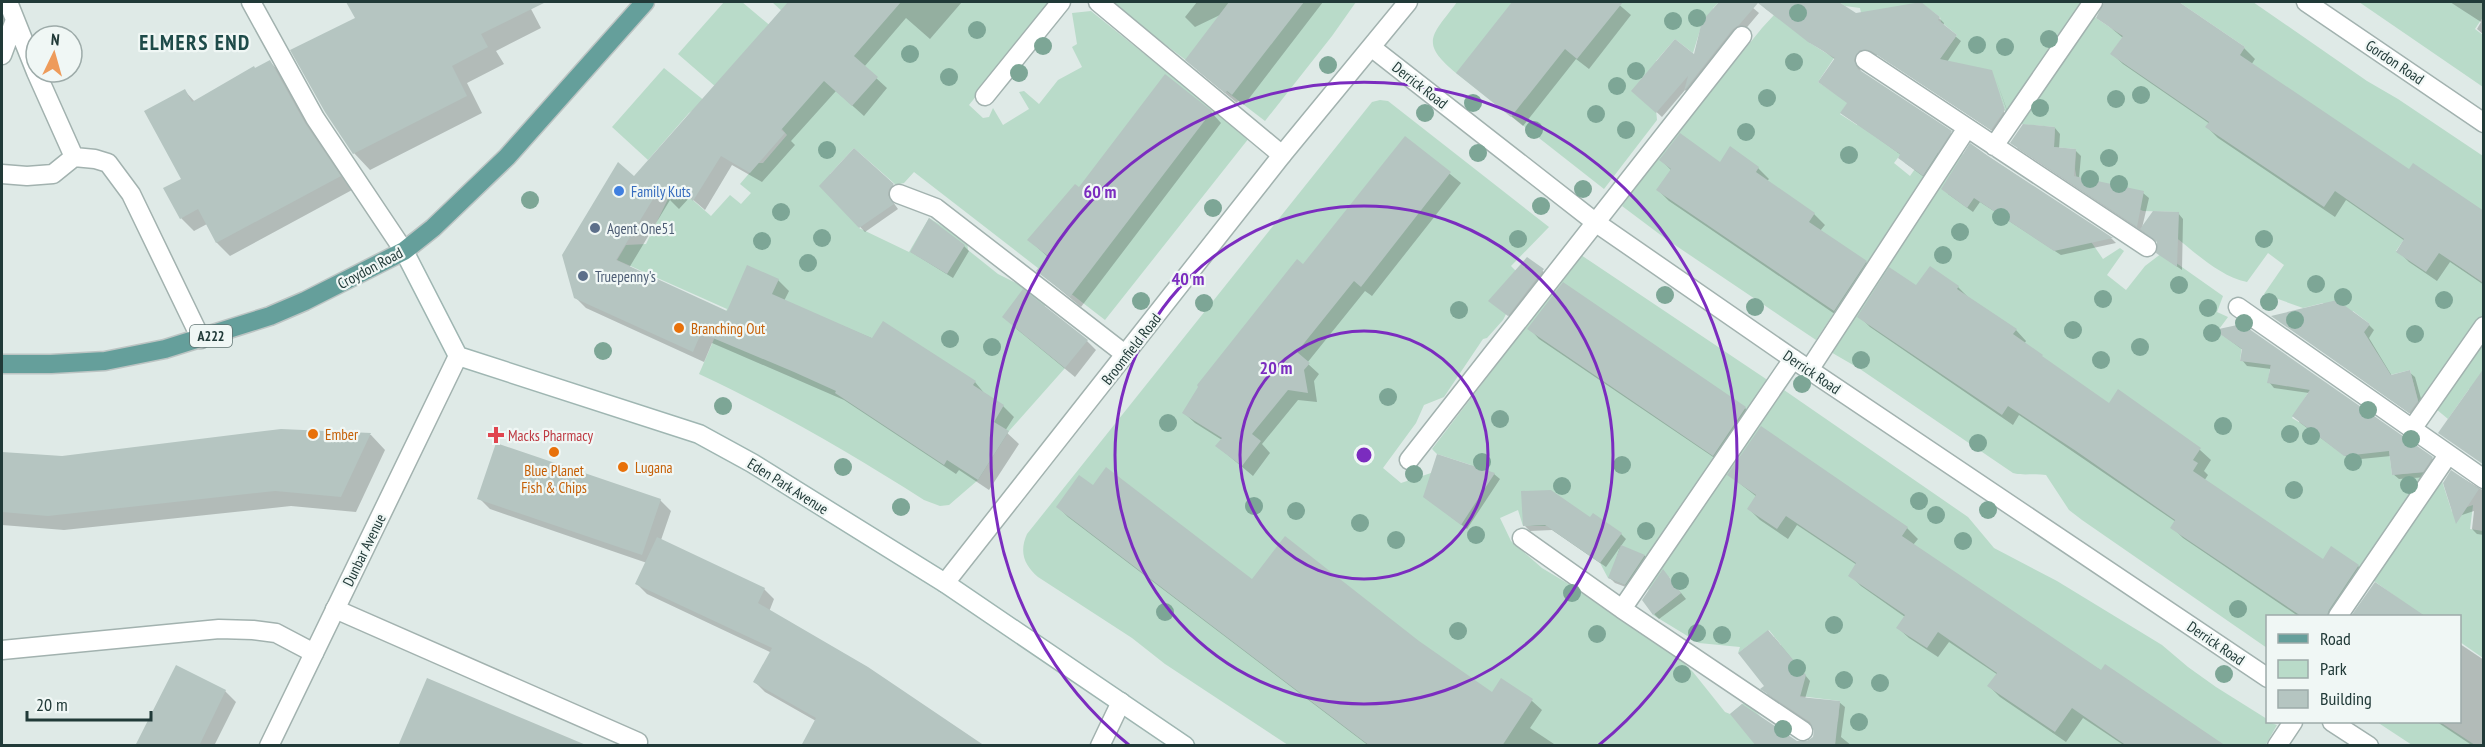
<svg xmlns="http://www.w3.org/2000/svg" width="2485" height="747" font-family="'PT Sans Narrow',sans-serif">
<rect width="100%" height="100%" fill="#dfeae7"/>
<path fill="#b9dbc9" d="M724 2H742L817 65 784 13 772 2H891L893 7 898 2H1052L969 105 983 118 989 117 993 108 1003 125 1029 109 1019 92 1024 91 1039 104 1058 80 1082 67 1072 47 1077 44 1072 13 1091 11 1249 138 1105 320 914 172 904 183 896 185 854 148 830 174 859 228 909 252 929 218 967 241 968 250 998 274 1034 292 1047 303 1022 333 1065 368 1009 431 978 480 949 505 940 506 924 500C851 453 778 411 699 374L727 309 617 260 626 245 646 244 668 199 678 187 711 216 730 195 741 204 751 193 740 184 758 163H763L787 135 772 117 762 127 678 54Z
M1110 2H1356L1332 36 1265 121Z
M1457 2H1719L1713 8 1712 18 1704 17 1693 53 1675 39 1656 61 1679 81 1676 89 1652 68 1657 120 1604 189 1456 73C1418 42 1433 35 1457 2Z
M1786 2H1792L1823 23 1810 43 1834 58 1818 82 1834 93 1860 84 1840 114 1857 125 1877 96 1890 103 1870 133 1897 152 1915 135 1894 163 1910 176 1931 146 1938 148V155L1816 340 1666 239 1622 206 1656 159 1762 28Z
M1839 2H2084L2007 116 1995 82 1936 64 1957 35 1941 22 1940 17 1924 5 1861 13 1860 8 1845 6Z
M2179 2H2253L2367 81 2398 99 2483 156V211L2409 232 2396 251 2439 252 2483 283V314L2419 404 2410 370 2390 375 2349 352 2370 324 2353 311 2333 337 2323 303 2303 308 2264 294 2284 265 2268 253 2247 282C2219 276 2196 253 2174 236L2178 232V212L2143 211 2077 180 2075 169 2076 149 2054 147 2055 127 2020 124 2093 16 2123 36 2111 54 2199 114 2245 47Z
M2359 2H2483V17L2475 29 2483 35V87Z
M664 68 706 102 689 113 648 160 612 127Z
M1380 100 1388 101 1549 227 1511 266 1524 279 1503 320 1487 338 1483 339 1444 397 1424 405 1416 423 1383 468 1401 483 1431 473 1465 484 1471 465 1437 454 1432 449 1581 255 1769 381 1628 586 1608 578 1600 563 1547 526H1523L1518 510 1500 518 1511 541 1542 568 1582 592 1679 658 1693 672 1725 712 1730 714 1746 701 1787 745H1288L1165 664 1132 638 1038 577C1024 565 1019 552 1027 534L1372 102Z
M1961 151 1976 182 2085 233 2103 259 2120 248 2124 251 2107 275 2126 290 2145 266 2162 253 2223 296 2217 312 2228 317 2217 332 2234 343 2244 329 2240 361 2271 362 2268 382 2311 388 2292 418 2309 428 2389 451 2392 475 2427 472 2327 616H2268L2267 648 2082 520 2069 510 2046 475C2034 473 2024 476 2013 473L1860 369 1829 351Z
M2483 339V400L2469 389 2448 419 2436 409Z
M1784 390 1968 517 1994 548 2057 581 2162 645 2188 667 2216 687 2267 719 2268 722 2277 725 2265 746 1810 745 1838 721 1840 701 1800 696 1775 664 1781 645 1769 630 1738 653 1740 647 1699 643 1653 615 1681 593 1669 577 1649 592 1648 587Z
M2441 478 2452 512 2473 505 2470 529 2483 531V658L2460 642V616H2394L2403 602 2374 581Z
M2377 722H2440L2475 745H2412Z"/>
<path fill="#0003" d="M348 2H540L531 9 541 28 496 51 504 64 467 83 482 113 370 170 354 153 357 18Z
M790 2H962L930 39 906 18 864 67 887 88 864 116 836 91 791 141 795 145 762 182 732 165 705 210 690 197 679 209 670 200 629 268 728 313 778 280 789 291 784 301 975 382 985 394 1003 406 1014 417 1005 431 1019 444 989 490 959 470 956 474 844 400 712 343 704 362 586 308 575 297 634 178Z
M1197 2H1323L1244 105 1238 101 1237 103 1197 70 1222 14 1195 27 1185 17Z
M1514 2H1616L1631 15 1589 69 1576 59 1523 126 1458 73Z
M1720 2H1746L1759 13 1690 95 1685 90 1662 117 1639 96 1694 57 1704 21Z
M1762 2H1837L1856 15 1939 18 1944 23 1943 26 1961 41 1947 62 1991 74 2006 118 2009 117 1995 76 2009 116 1997 134 1878 55H1865L1858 66 1862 73 1956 137 1928 180 1905 163 1901 155 1842 113 1848 104 1836 60 1766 9 1761 4Z
M2105 2H2176L2244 48 2255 59 2251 65 2409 171 2484 213V285L2450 262 2437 281 2409 262 2398 251 2405 241 2346 200 2335 217 2218 138 2207 127 2210 124 2123 64 2112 54 2123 38 2098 17Z
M2450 2H2484V35L2477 29 2481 22Z
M2 8 14 21 2 60Z
M270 62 283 75 352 190 230 256 217 243 207 224 194 231 181 218 185 91 195 102Z
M1211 112 1221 123 1081 307 1038 271 1048 257 1029 240 1079 189Z
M2055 128 2060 134 2059 149 2075 150 2081 156 2079 178 2143 193 2149 198 2142 228 2178 213 2183 219 2182 270 2158 253V242L2017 148Z
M1406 138 1461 183 1372 296 1365 291 1307 363 1319 374 1314 381 1317 402 1298 400 1262 444 1270 453 1253 476 1217 446 1222 440 1195 423 1184 413Z
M1971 145 2112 239 2116 243 2061 255 1980 202 1973 212 1948 194Z
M1730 148 1758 168 1769 179 1767 181 1814 214 1825 225 1820 231 1866 262 1876 273 1845 321 1669 201 1658 190 1672 171 1661 160 1720 164Z
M854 150 898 190 894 195 893 202 898 209 865 232 821 186Z
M964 246 969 251 953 278 911 252Z
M1527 259 1549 276 1514 320 1490 301Z
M1563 284 1745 408 1756 419 1725 465 1539 339 1529 328Z
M1917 287H1958L1969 298 2016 330 2026 341 2024 344 2050 364 2109 405 2119 391 2200 450 2211 460 2204 471 2208 475 2204 481 2323 561 2332 549 2358 566 2369 577 2342 616H2298L2183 538 2172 527 2176 522 2019 415 2013 425 1870 327 1859 316Z
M2274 317 2369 325 2374 330 2369 338 2392 376 2409 372 2415 377 2423 406 2415 417Z
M1013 326 1087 341 1096 350 1075 377Z
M2217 331 2432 458 2437 463 2428 477 2399 479 2393 474 2391 456 2351 460 2299 422 2309 393 2274 388 2269 382 2271 369 2247 366 2242 360 2243 350Z
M281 430 371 435 385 450 356 512 291 506 64 530 2 525V453L62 457Z
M1438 456 1494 474 1500 479 1467 529 1425 497Z
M2452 472 2484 491V535L2477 534 2472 529 2474 511 2459 516Z
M1729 475 1907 528 1918 539 1913 545 2060 645 2223 746H2125L2083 718 2066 742 2000 697 1989 686 1998 675 1949 642 1938 657 1909 638 1898 628 1905 617 1861 586 1850 575 1857 565 1797 525 1788 539 1760 520 1749 509 1757 497Z
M479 498 660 500 671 511 661 540 764 589 774 599 769 612 894 687 816 721 765 692 755 682 772 653 647 594 637 584 647 563 490 509Z
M1058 507 1418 642 1492 694 1502 680 1532 701 1542 710 1530 728 1557 746H1369L1068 517Z
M1591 519 1621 534 1626 539 1621 546 1645 556 1650 561 1631 589 1615 583 1610 578 1620 547 1606 567 1552 530 1530 531 1525 526Z
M1668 577 1686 599 1659 619 1654 614Z
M2375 584 2411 611 2419 616H2353Z
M1774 637 1810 681 1805 699 1839 702 1845 707 1841 737 1852 746H1794L1808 743 1814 737 1815 728 1767 694 1766 686Z
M2460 644 2484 660V746H2473L2437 722H2460Z
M225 691 236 702 214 746H137Z"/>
<path fill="#b5c5c1" d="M346 2H546L481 34 488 47 452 66 467 96 353 154 325 112 290 50 355 18Z
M788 2H901L854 56 878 77 852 106 824 81 781 130 785 133 750 173 721 156 693 201 678 187 668 199 658 191 616 260 727 311 747 265 779 279 772 294 872 338 883 321 976 381 973 385 1004 405 994 422 1009 431 978 480 947 460 944 465 835 393 836 391 794 372 701 333 693 352 574 298 562 255 618 162 634 176Z
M1229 2H1304L1232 95 1227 91 1225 93 1185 60Z
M1512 2H1623L1577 59 1565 49 1511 117 1456 73Z
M1719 2H1839L1856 13 1921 2 1940 17 1938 20 1957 35 1940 59 1992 70 2005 110 1991 130 1871 51 1860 50 1854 60 1858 69 1952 131 1923 176 1898 158 1900 154 1840 113 1847 103 1818 82 1835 58 1808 42 1758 3 1739 25 1733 29 1684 91 1688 76 1656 113 1631 91 1675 39 1694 54 1702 21Z
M2104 2H2179L2245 47 2240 55 2409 169 2413 163 2484 211V283L2439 253 2426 272 2396 252 2404 239 2335 191 2324 207 2205 127 2209 122 2110 54 2123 36 2096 18Z
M270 60 305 123 341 176 216 243 198 209 180 219 163 188 181 179 144 111 185 89 192 102 254 66 255 68Z
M1165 74 1212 111 1070 297 1036 271 1048 256 1027 240 1075 184 1079 187Z
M2023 124 2055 127 2054 147 2076 149 2074 176 2144 191 2137 227 2010 143Z
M1680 133 1720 162 1730 146 1759 167 1756 172 1815 213 1809 222 1867 261 1834 311 1656 190 1671 169 1659 160Z
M1405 136 1451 172 1361 287 1354 281 1297 352 1310 363 1304 370 1308 393 1288 390 1252 434 1261 441 1242 466 1215 446 1222 438 1182 413 1198 387 1197 385 1297 259 1303 264Z
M1970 143 1988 156 2113 238 2054 251 1974 198 1967 208 1941 189Z
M854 148 894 184 889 189 888 195 894 204 859 228 819 186Z
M2153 211 2179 212 2177 267 2156 253 2157 242 2140 229Z
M929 218 965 245 947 274 910 252Z
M1527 257 1544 269 1508 316 1488 301Z
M1930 266 1959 286 1957 289 2017 329 2013 334 2043 355 2042 356 2109 403 2118 389 2201 448 2193 460 2198 463 2193 471 2323 559 2331 546 2359 565 2329 610 2327 616H2301L2170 528 2175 520 2076 451 2008 406 2002 415 1857 317 1889 267 1916 285Z
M1563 282 1746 407 1713 456 1527 329Z
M1023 289 1088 340 1065 368 1002 317Z
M2337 300 2370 324 2364 332 2391 375 2410 370 2418 401 2409 413 2271 316Z
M2242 324 2433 457 2423 472 2392 475 2389 451 2344 456 2292 416 2310 390 2267 383 2271 365 2240 361 2242 349 2214 330Z
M2484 368V465L2438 433Z
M1761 426 1908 527 1902 536 2101 670 2105 664 2226 746H2127L2072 708 2055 732 1987 686 1997 673 1938 632 1927 648 1896 628 1905 615 1848 576 1856 563 1786 516 1777 529 1747 509 1756 495 1727 475Z
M281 429 371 433 341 497 275 491 48 516 2 512V452L62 456Z
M496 443 661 499 642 555 477 499Z
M1437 454 1495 473 1461 525 1423 497Z
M1106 467 1252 579 1285 536 1419 641 1492 692 1501 678 1533 699 1502 746H1370L1056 507 1079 475 1093 485Z
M2451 470 2479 489 2456 524 2443 483Z
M1551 490 1590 517 1593 513 1622 533 1600 563 1545 525 1523 526 1521 491Z
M657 537 765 588 758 603 868 667 985 746H801L816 718 753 682 772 648 635 584Z
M1621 545 1645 555 1625 585 1608 578Z
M1663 569 1681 593 1653 615 1642 600Z
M2375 582 2425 616H2351Z
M1768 630 1806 675 1800 697 1840 701 1835 746H1756L1730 714 1742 704 1797 741H1807L1813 737 1814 731 1810 722 1760 689 1764 686 1738 653Z
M176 665 226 690 199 746H135Z
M427 678 586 745V746H398Z"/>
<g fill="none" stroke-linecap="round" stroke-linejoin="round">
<defs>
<path id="lane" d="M8 2 36 72
M251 2 315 118 404 251
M1098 2 1282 155
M2 55 15 20
M1865 60 2147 247
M36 72 74 157 95 159 108 163 131 194 201 339
M985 96 1061 2
M1994 146 2093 2
M2 174 27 176 53 174 74 157
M899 194 936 208 1126 355
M2238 307 2484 479
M1809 370 1967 128
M2412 429 2484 326
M1409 460 1742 36
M1522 538 1622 609 1793 359
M335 609 638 742 636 746
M1622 609 1803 731
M2338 616 2448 455
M2 650 219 629 253 630 276 633 314 653
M2277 746 2293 722"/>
<path id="street" d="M2306 2 2484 123
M1371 47 1595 222 1793 359 2268 678
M945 583 1282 155 1408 2
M2332 722 2369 746
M269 746 458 356
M1100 746 1121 702"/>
<path id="secondary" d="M404 251 458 356 699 434 752 463 945 583 1185 746"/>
<path id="primary" d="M2 364H51L105 361 165 349 270 316 305 301 404 251 433 228 507 157 645 2"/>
</defs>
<use href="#lane" stroke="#a2b2af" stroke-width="21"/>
<use href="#street" stroke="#a2b2af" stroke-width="21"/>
<use href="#secondary" stroke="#9fb6b2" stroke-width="21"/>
<use href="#primary" stroke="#bcc4c3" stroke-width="21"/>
<use href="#lane" stroke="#fff" stroke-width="18"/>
<use href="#street" stroke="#fff" stroke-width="18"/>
<use href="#secondary" stroke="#fff" stroke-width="18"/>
<use href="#primary" stroke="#659f9b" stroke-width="18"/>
</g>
<g fill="#7da696">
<circle cx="1798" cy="13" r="9"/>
<circle cx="1697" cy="18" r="9"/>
<circle cx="1673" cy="21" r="9"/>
<circle cx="977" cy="30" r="9"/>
<circle cx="2049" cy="39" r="9"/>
<circle cx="1977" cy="45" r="9"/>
<circle cx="1043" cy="46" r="9"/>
<circle cx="2005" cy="47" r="9"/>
<circle cx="910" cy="54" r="9"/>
<circle cx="1794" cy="62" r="9"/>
<circle cx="1328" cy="65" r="9"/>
<circle cx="1636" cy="71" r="9"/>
<circle cx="1019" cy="73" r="9"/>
<circle cx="949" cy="77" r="9"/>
<circle cx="1617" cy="86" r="9"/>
<circle cx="2141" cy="95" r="9"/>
<circle cx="1767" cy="98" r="9"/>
<circle cx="2116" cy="99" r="9"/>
<circle cx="1473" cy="103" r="9"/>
<circle cx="2040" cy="108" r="9"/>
<circle cx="1425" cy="113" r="9"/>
<circle cx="1596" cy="114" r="9"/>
<circle cx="1534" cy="130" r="9"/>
<circle cx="1626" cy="130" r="9"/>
<circle cx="1746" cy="132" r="9"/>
<circle cx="827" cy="150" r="9"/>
<circle cx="1478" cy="153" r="9"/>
<circle cx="1849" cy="155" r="9"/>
<circle cx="2109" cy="158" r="9"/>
<circle cx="2090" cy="179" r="9"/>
<circle cx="2119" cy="184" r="9"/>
<circle cx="1583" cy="189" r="9"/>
<circle cx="530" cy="200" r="9"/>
<circle cx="1541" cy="206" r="9"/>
<circle cx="1213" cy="208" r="9"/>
<circle cx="781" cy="212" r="9"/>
<circle cx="2001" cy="217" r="9"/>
<circle cx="1960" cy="232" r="9"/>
<circle cx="822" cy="238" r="9"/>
<circle cx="1518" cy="239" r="9"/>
<circle cx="2264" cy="239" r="9"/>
<circle cx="762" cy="241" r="9"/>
<circle cx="1943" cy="255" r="9"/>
<circle cx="808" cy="263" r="9"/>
<circle cx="2316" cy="284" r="9"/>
<circle cx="2179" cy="285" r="9"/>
<circle cx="1665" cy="295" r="9"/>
<circle cx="2343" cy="297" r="9"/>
<circle cx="2103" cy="299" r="9"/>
<circle cx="2444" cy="300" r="9"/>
<circle cx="1141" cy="301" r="9"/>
<circle cx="2269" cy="302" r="9"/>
<circle cx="1204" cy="303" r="9"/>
<circle cx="1755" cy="307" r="9"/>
<circle cx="2208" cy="308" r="9"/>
<circle cx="1459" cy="310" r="9"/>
<circle cx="2295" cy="320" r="9"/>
<circle cx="2244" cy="323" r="9"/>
<circle cx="2073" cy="330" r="9"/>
<circle cx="2212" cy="333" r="9"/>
<circle cx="2415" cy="334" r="9"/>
<circle cx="950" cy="339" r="9"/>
<circle cx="992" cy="347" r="9"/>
<circle cx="2140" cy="347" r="9"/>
<circle cx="603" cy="351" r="9"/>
<circle cx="1861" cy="360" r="9"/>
<circle cx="2101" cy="360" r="9"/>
<circle cx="1802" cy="384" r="9"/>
<circle cx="1388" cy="397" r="9"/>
<circle cx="723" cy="406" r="9"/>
<circle cx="2368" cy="410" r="9"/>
<circle cx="1500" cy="419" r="9"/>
<circle cx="1168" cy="423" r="9"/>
<circle cx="2223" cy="426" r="9"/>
<circle cx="2290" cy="434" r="9"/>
<circle cx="2311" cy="436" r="9"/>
<circle cx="2411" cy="439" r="9"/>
<circle cx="1978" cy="443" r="9"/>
<circle cx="1482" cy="462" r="9"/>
<circle cx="2353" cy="462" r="9"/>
<circle cx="1622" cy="465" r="9"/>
<circle cx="843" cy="467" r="9"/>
<circle cx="1414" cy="474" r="9"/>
<circle cx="2409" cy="485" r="9"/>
<circle cx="1562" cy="486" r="9"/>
<circle cx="2294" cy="490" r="9"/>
<circle cx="1919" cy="501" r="9"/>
<circle cx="1254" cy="506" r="9"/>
<circle cx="901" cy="507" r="9"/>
<circle cx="1988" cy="510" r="9"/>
<circle cx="1296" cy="511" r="9"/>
<circle cx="1936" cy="515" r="9"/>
<circle cx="1360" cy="523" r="9"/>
<circle cx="1646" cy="531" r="9"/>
<circle cx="1476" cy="535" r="9"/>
<circle cx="1396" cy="540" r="9"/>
<circle cx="1963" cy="541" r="9"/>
<circle cx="1680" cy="581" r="9"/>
<circle cx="1572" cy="593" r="9"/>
<circle cx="2238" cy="609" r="9"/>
<circle cx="1165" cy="612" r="9"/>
<circle cx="1834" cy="625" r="9"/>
<circle cx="1458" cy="631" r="9"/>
<circle cx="1697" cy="633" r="9"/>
<circle cx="1597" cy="634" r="9"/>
<circle cx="1722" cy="635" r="9"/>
<circle cx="1797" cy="668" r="9"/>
<circle cx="1682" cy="674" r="9"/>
<circle cx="2224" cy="674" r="9"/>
<circle cx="1844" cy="680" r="9"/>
<circle cx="1880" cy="683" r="9"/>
<circle cx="1859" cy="722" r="9"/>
<circle cx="1783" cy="729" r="9"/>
</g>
<g fill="none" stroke="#7b2cbf" stroke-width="3">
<circle cx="1364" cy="455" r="124"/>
<circle cx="1364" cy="455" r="249"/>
<path d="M1129 745A373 373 0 1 1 1599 745"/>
</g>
<circle fill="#3f7fe0" stroke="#f0f7f5" stroke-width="2" cx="619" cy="191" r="6"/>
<g fill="#5c6f8a" stroke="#f0f7f5" stroke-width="2">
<circle cx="595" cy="228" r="6"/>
<circle cx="583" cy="276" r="6"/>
</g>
<g fill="#e8710a" stroke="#f0f7f5" stroke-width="2">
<circle cx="679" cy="328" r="6"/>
<circle cx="313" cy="434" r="6"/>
<circle cx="554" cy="452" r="6"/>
<circle cx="623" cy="467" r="6"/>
</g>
<path fill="#e0444e" stroke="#f0f7f5" stroke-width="2" d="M493 426h6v6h6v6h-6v6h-6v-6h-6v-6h6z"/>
<g text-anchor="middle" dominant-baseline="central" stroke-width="4.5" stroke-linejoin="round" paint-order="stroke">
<rect fill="#f0f7f5" stroke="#5f7371" stroke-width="1.5" x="190" y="325" width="42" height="22" rx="4.5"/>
<g font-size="14" font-weight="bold" fill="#213a38">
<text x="211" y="336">A222</text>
</g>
<g font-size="15" fill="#213a38" stroke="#f0f7f5">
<text transform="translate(2395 62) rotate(34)">Gordon Road</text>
<text transform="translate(1420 85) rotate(38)">Derrick Road</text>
<text transform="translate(370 268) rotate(-28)">Croydon Road</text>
<text transform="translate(1131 349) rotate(-52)">Broomfield Road</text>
<text transform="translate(1812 372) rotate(34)">Derrick Road</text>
<text transform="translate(788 486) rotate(32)">Eden Park Avenue</text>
<text transform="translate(364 550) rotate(-64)">Dunbar Avenue</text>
<text transform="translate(2216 643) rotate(34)">Derrick Road</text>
</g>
<g font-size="15" fill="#366cbe" stroke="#f0f7f5" text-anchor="start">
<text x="631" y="191">Family Kuts</text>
</g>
<g font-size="15" fill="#4e5e75" stroke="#f0f7f5" text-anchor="start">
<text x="607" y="228">Agent One51</text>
<text x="595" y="276">Truepenny's</text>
</g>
<g font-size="15" fill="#c56008" stroke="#f0f7f5" text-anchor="start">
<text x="691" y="328">Branching Out</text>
<text x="325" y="434">Ember</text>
<text x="635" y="467">Lugana</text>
<text x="554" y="470" text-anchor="middle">Blue Planet<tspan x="554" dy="17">Fish &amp; Chips</tspan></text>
</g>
<g font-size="15" fill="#be3a42" stroke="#f0f7f5" text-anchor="start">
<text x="508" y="435">Macks Pharmacy</text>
</g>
<g font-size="21" font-weight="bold" letter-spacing="1.5" fill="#1e4b49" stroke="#f0f7f5">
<text x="195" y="42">ELMERS END</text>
</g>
</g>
<circle cx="1364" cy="455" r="9" fill="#7b2cbf" stroke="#f0f7f5" stroke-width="3"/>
<g font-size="18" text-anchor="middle" font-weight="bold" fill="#7b2cbf" stroke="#f0f7f5" stroke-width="4.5" stroke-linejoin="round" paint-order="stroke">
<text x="1100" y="198">60 m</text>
<text x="1188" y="285">40 m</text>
<text x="1276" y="374">20 m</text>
</g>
<rect width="2485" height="747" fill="none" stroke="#213a38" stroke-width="6"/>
<rect x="2266" y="615" width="195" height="108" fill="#f0f7f5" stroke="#9daba9" stroke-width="1.5"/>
<rect x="2278" y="634" width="30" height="9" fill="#659f9b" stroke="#9daba9" stroke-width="1.5"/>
<text x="2320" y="645" font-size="18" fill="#213a38">Road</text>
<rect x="2278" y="660" width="30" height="18" fill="#b9dbc9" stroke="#9daba9" stroke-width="1.5"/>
<text x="2320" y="675" font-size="18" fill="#213a38">Park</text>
<rect x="2278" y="690" width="30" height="18" fill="#b5c5c1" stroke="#9daba9" stroke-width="1.5"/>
<text x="2320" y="705" font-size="18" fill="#213a38">Building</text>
<g transform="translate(54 54) rotate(5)"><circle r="28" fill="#f0f7f5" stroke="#9daba9" stroke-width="1.5"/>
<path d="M0-4.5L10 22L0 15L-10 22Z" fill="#ee9b5a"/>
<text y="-9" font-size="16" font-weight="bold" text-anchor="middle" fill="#213a38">N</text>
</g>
<path d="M27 711v9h124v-9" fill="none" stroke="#213a38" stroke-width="3"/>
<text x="36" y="711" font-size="18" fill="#213a38" stroke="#f0f7f5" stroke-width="4.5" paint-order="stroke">20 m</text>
</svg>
